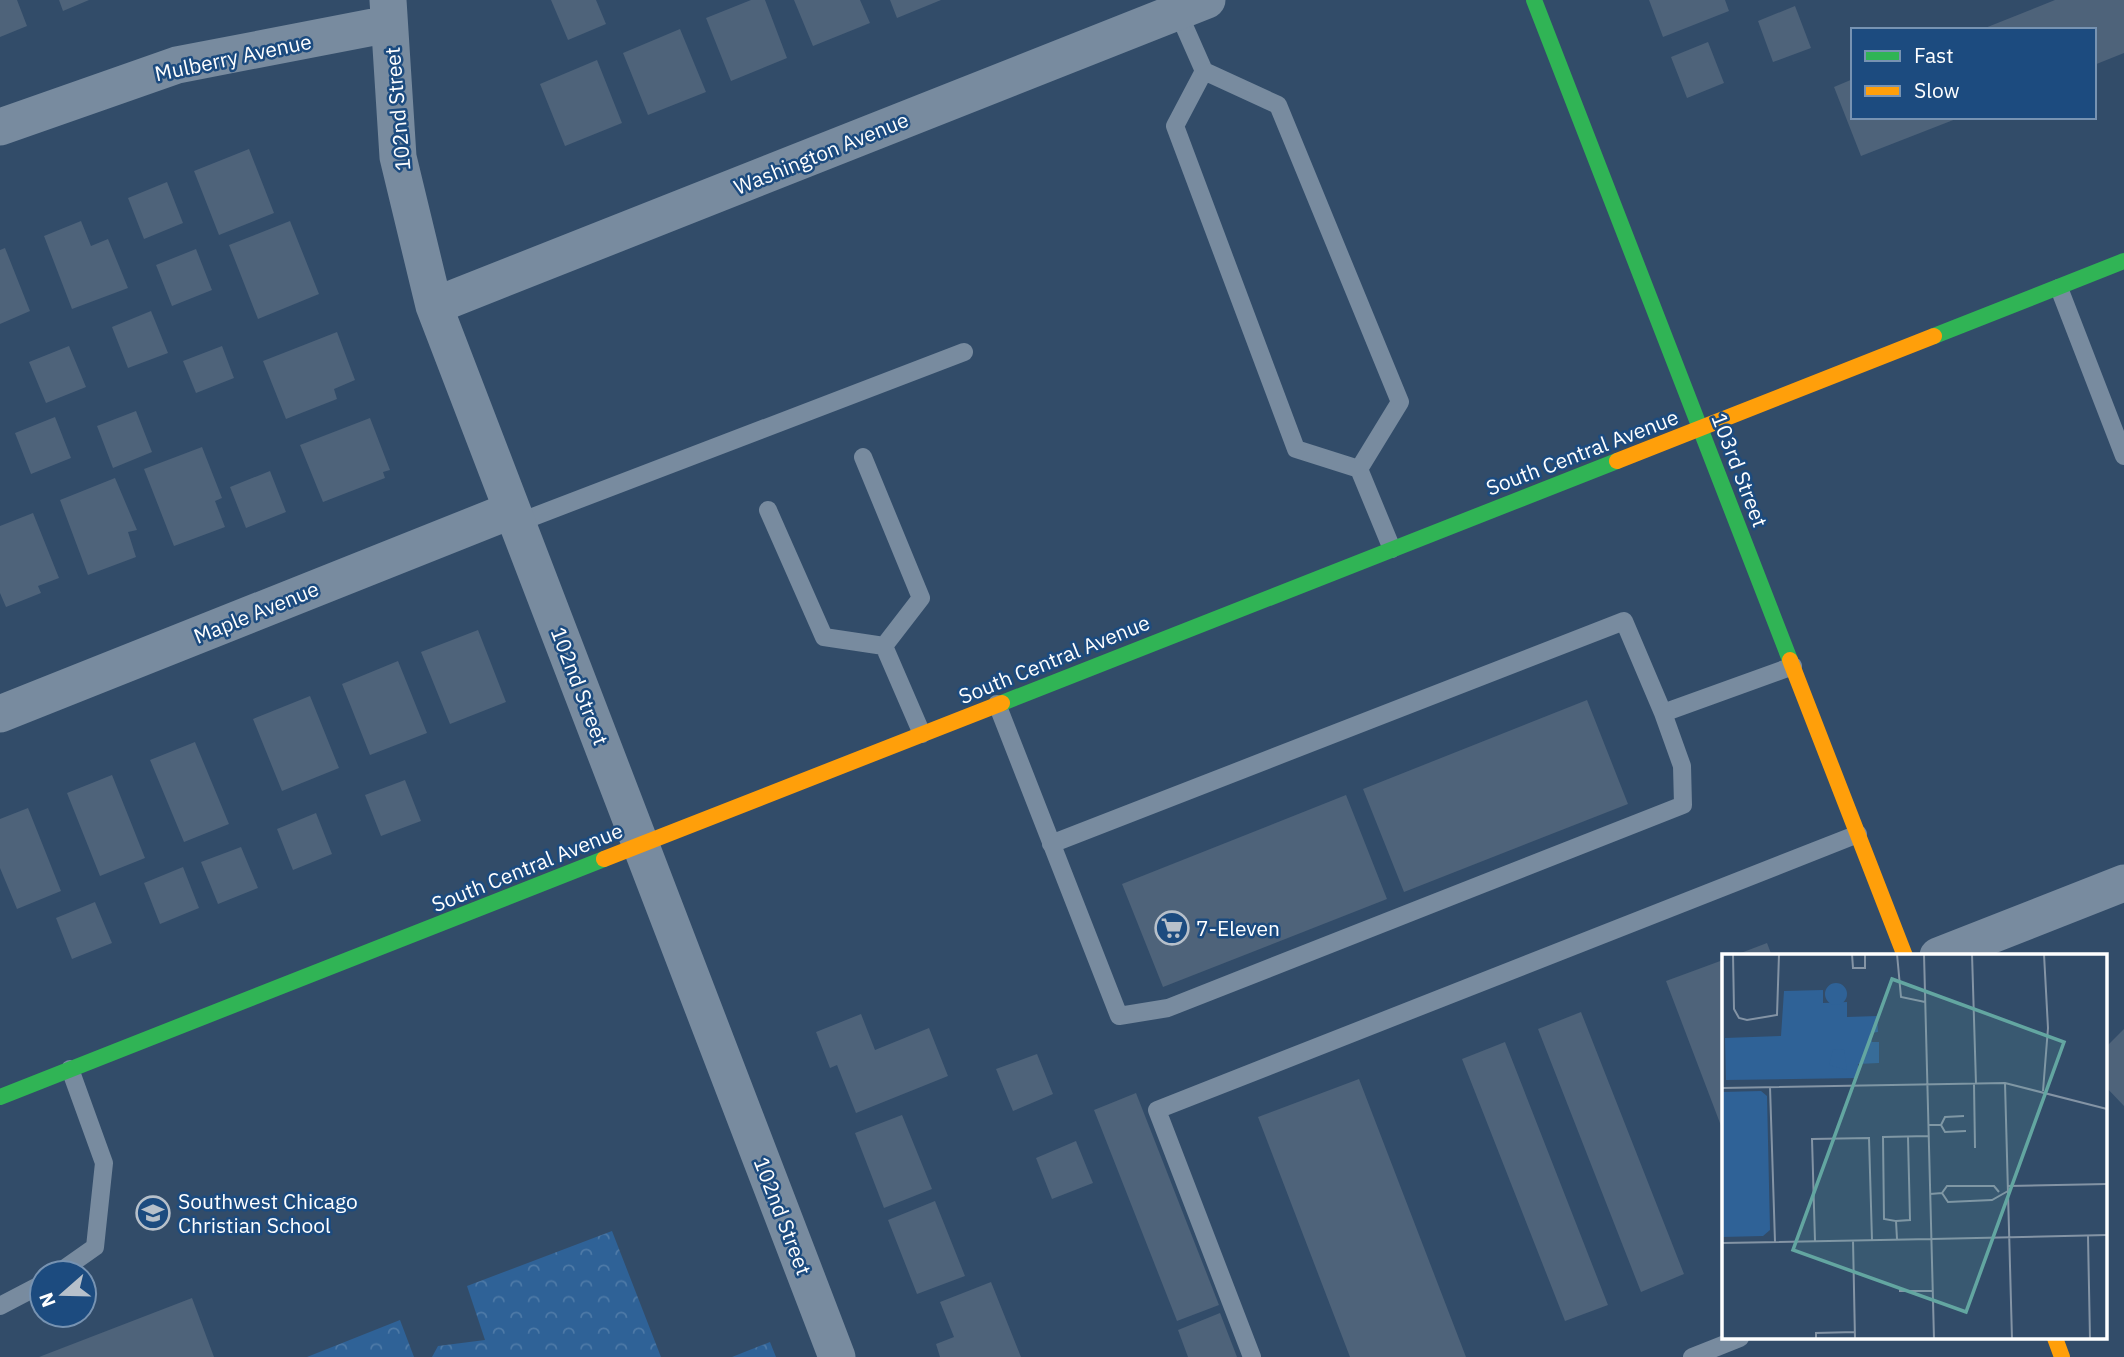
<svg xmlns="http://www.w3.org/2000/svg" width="2124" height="1357" font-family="'IBM Plex Sans',sans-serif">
<defs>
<pattern id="park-crowns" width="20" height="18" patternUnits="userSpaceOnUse" patternTransform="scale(1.75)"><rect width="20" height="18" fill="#2f6297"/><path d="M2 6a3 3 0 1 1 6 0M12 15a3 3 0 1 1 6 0" fill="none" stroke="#4e7aa7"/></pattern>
</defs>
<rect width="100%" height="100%" fill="#324c69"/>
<path fill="url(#park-crowns)" d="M612 1231 661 1357H432L438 1346 485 1340 467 1286Z
M400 1320 414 1357H307Z
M770 1342 776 1357H732Z"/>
<path fill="#4e637a" d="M0 0H17L27 26 0 37Z
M59 0H89L63 11Z
M551 0H596L606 24 568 40Z
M751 0H765L787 58 731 81 706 18Z
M794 0H860L870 23 813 46Z
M890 0H941L897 18Z
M1649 0H1725L1729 11 1663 37Z
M2055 0H2124V53L2094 65V30H1980Z
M1795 6 1811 48 1773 62 1758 21Z
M680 29 706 92 648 115 623 53Z
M1708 42 1724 83 1687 98 1671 57Z
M597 60 622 123 565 146 540 84Z
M1853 79V117H1961L1861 156 1834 87Z
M249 149 274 213 219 235 194 171Z
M167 182 183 223 144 239 128 198Z
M81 221 91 246 108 239 128 288 72 309 44 236Z
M290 221 319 294 258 319 229 245Z
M5 248 30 311 0 324V250Z
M196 249 212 290 172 306 156 265Z
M151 311 168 353 128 368 112 327Z
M337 332 355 380 334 389 337 399 286 419 263 361Z
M69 346 86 387 46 403 29 362Z
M222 346 234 378 196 393 183 361Z
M136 411 152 452 113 468 97 426Z
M55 417 71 458 31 474 15 433Z
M370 418 390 470 383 472 385 478 323 502 300 445Z
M202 447 222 498 215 501 225 527 174 546 144 469Z
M270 471 286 512 246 528 230 487Z
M115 478 137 530 128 532 136 557 88 575 60 500Z
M33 513 59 578 38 586 41 593 6 607 0 593V526Z
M478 630 506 702 450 724 421 652Z
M398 661 427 733 370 755 342 684Z
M310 696 339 768 282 791 253 719Z
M1587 700 1628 804 1404 892 1363 789Z
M195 742 229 824 184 842 150 760Z
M112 775 145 858 100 876 67 793Z
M405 780 421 821 381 836 365 795Z
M1346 795 1387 899 1163 987 1122 884Z
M28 808 61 891 17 909 0 868V819Z
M316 813 332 854 293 870 277 829Z
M241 847 258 888 218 904 201 862Z
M183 867 199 908 160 924 144 883Z
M95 902 112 943 72 959 56 918Z
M1767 943 1772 956H1733Z
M1723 960V1131L1666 981Z
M1581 1012 1684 1274 1641 1292 1538 1029Z
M861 1014 875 1050 929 1028 948 1076 856 1113 837 1065 830 1068 816 1032Z
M2124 1029V1106L2105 1086V1048Z
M1505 1042 1608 1305 1565 1321 1462 1059Z
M1037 1054 1053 1094 1013 1111 996 1069Z
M1359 1079 1466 1357H1350L1258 1117Z
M1136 1093 1219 1305 1177 1321 1094 1110Z
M902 1115 932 1189 884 1208 855 1133Z
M1076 1141 1093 1183 1052 1199 1036 1158Z
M935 1201 965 1276 917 1294 888 1220Z
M991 1282 1021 1357H940L936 1344 954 1337 940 1302Z
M192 1298 214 1357H39Z
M1220 1313 1237 1357H1188L1178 1330Z"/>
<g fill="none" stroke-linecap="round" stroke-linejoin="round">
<path stroke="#788b9f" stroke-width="18" d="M1178 12 1204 71 1278 105 1400 402 1359 469 1392 549
M1204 71 1175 126 1296 449 1359 469
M2059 288 2124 456
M863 457 921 598 884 646 922 734
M768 510 824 637 884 646
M517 523 964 352
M997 704 1119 1016 1168 1008 1683 805 1682 766 1663 713 1793 666
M1051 844 1624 621 1663 713
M58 1273 95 1247 104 1163 70 1069
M0 1306 42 1284
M1252 1357 1157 1110 1858 834
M1692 1357 1740 1338"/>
<path stroke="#788b9f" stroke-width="37" d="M388 0 398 157 434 306 837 1357
M0 127 177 65 389 24
M434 306 1207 0
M0 714 512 510
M1938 956 2124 883"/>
<path stroke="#30b455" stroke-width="16" d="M1534 0 1790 660
M1934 336 2124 261
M1002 703 1617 461
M0 1097 604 859"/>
<path stroke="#ff9f0a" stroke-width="16" d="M1617 461 1934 336
M1790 660 1905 956
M604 859 1002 703
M2055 1338 2062 1357"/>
</g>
<defs>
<symbol id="supermarket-ring" viewBox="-11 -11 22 22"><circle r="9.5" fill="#1c4b7f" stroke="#b7c0ca" stroke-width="1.5"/><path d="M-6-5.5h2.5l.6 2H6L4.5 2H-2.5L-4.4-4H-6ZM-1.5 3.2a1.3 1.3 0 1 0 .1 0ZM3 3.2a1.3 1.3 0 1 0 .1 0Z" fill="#b7c0ca"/></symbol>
<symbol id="school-ring" viewBox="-11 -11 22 22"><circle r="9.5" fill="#1c4b7f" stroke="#b7c0ca" stroke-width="1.5"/><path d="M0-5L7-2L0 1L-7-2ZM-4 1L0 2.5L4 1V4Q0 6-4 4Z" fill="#b7c0ca"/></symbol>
</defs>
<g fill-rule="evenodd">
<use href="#supermarket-ring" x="1153" y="909" width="38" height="38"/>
<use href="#school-ring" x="134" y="1194" width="38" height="38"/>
</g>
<g text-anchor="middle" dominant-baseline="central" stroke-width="5" stroke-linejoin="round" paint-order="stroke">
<g font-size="21" fill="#fff" stroke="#1c4b7f">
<text transform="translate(233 57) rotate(-12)">Mulberry Avenue</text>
<text transform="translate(397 109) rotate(-95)">102nd Street</text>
<text transform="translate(821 153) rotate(-22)">Washington Avenue</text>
<text transform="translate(1582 452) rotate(-21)">South Central Avenue</text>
<text transform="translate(1740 470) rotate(69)">103rd Street</text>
<text transform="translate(256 612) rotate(-22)">Maple Avenue</text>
<text transform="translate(1054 659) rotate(-22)">South Central Avenue</text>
<text transform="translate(580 686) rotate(69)">102nd Street</text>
<text transform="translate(527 867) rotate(-22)">South Central Avenue</text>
<text transform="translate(783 1216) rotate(69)">102nd Street</text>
</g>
<g font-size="21" fill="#fff" stroke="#1c4b7f" text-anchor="start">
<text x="1196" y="928">7-Eleven</text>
<text x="178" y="1201">Southwest Chicago<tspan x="178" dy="24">Christian School</tspan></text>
</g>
</g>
<g transform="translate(1722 954)">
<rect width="385" height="385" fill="#324c69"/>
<path d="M101 36V49L125 48V63L155 62 156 78 148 79 150 88H157V109L136 110V124L4 126 3 84 59 82 62 37ZM39 137 45 142 48 276 41 282 0 283V138Z" fill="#2f6297"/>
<path d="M103 40a11 11 0 1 1 22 0a11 11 0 1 1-22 0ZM111 95 122 96 125 116 107 111Z" fill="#2f6297"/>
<path fill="none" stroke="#8494a5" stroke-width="2" d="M11 0 12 55 17 64 25 66 55 61 57 0M130 0 131 14H143V0M175 0 179 43 203 48M202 0 212 385M250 0 254 130M283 129 290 385M252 130 253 194M48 133 53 288M0 134 283 129 385 155M321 137 326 74 322 0M206 171H219L223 178 244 177M219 171 223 163 242 162M286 232 385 230M220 239 225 232H272L277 238M208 240 220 239 226 248 270 246 286 237M174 267 188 266 186 183M366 282 368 385M175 285 174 267 162 265 161 183 206 182M209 285 385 281M131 286 133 385M93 287 90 185 147 184 150 286M0 289 209 285M177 337H210M94 385V379L133 378"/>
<path fill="#63a6a1" fill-opacity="0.15" stroke="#63a6a1" stroke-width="3.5" d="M170 25 342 88 244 358 71 296Z"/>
<rect width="385" height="385" fill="none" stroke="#fff" stroke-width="3.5"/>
</g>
<rect x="1851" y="28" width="245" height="91" fill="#1c4b7f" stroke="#7793b2" stroke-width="2"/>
<rect x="1865" y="51" width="35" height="10" fill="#30b455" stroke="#7793b2" stroke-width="2"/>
<text x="1914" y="63" font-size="21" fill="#ffffff">Fast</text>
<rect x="1865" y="86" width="35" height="10" fill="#ff9f0a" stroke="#7793b2" stroke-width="2"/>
<text x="1914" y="98" font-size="21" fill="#ffffff">Slow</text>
<g transform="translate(63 1294) rotate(250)"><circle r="33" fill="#1c4b7f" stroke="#7793b2" stroke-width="2"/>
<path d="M0-5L12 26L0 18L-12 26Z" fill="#b7c0ca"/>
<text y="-10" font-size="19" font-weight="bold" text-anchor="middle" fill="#ffffff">N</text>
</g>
</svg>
